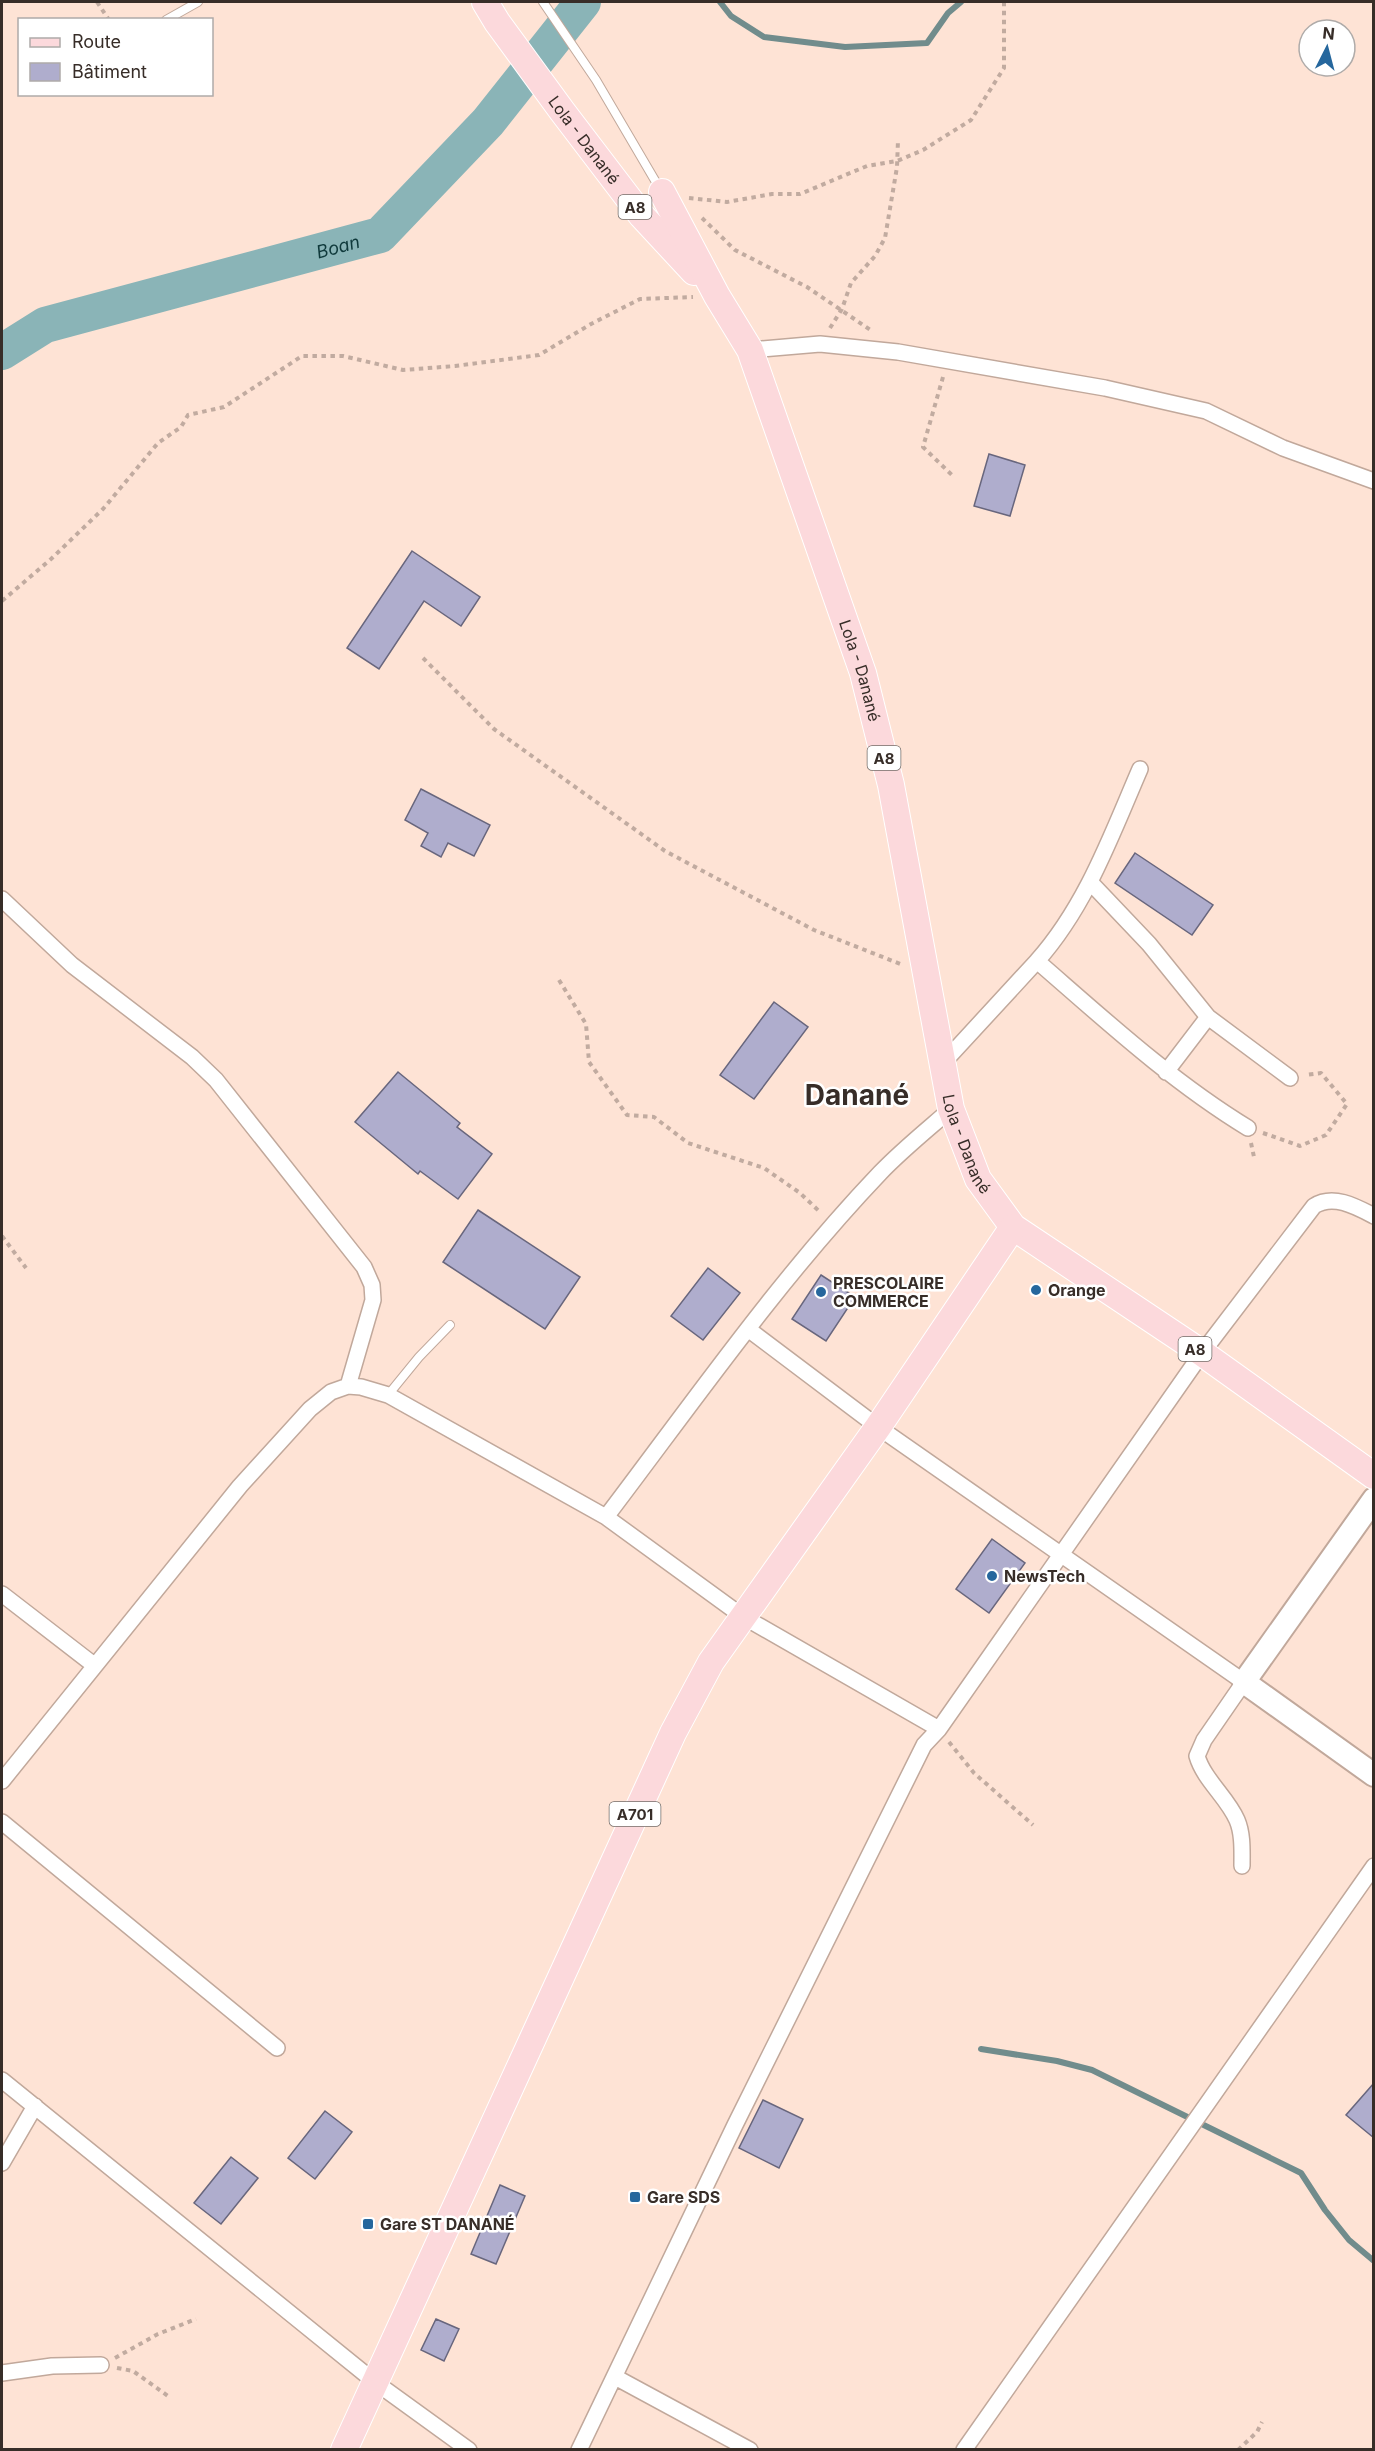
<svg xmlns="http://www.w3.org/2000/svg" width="1375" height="2451" font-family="Inter,sans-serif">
<rect width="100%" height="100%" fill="#fee3d5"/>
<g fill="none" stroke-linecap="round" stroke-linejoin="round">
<path stroke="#718c8c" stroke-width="6" d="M720 2 731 16 764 37 845 47 927 43 948 13 961 2
M981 2049 1057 2061 1092 2070 1301 2173 1325 2210 1349 2240 1374 2261"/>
<path stroke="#8ab4b7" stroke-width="36" id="s1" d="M2 352 45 325 380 235 488 122 583 2"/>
</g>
<path fill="#afadcd" stroke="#68667d" stroke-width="1.5" d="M989 454 1025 465 1010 516 974 506Z
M412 551 480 597 461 626 424 601 379 669 347 648Z
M421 789 490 825 474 856 448 843 441 857 421 846 428 833 405 820Z
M1135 853 1213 905 1192 935 1115 883Z
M774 1002 808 1027 754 1099 720 1075Z
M398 1072 460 1123 457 1127 492 1154 458 1199 420 1171 418 1174 355 1122Z
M478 1210 580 1277 545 1329 443 1262Z
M708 1268 740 1293 703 1340 671 1316Z
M821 1275 855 1297 826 1341 792 1319Z
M992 1539 1025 1563 989 1613 956 1589Z
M1374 2083V2138L1346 2115Z
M763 2100 803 2119 779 2168 739 2148Z
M325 2111 352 2132 315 2179 288 2158Z
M231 2157 258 2178 221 2224 194 2203Z
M500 2185 525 2196 496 2264 471 2254Z
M436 2319 459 2329 444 2361 421 2350Z"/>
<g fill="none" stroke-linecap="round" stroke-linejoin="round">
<defs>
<path id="lane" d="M543 2 596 80 660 189
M166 20 198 2
M388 1395 419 1357 450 1325"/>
<path id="street" d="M750 350 820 344 898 352 1105 388 1206 411 1283 448 1374 481
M1091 883 1149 944 1208 1017
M2 899 72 965 192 1057 216 1080 364 1267 372 1285 373 1300 348 1386
M1037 961C1086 906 1111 836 1140 769
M944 1062 1037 961C1105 1020 1171 1081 1248 1128
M1166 1072 1208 1017 1290 1078
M748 1329 878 1427 1244 1682 1204 1740 1197 1756C1204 1780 1227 1797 1237 1820 1243 1834 1242 1851 1242 1866
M606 1517 742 1616 939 1729
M2 1594 94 1665
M2 1781 240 1486 310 1409 331 1392 348 1386 361 1387 388 1395 606 1517C694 1401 779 1279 880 1173 902 1150 927 1130 951 1109
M2 1822 277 2048
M2 2080 375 2382 469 2450
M2 2163 35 2106
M2 2373 52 2366 101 2365
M615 2377 750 2450
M579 2450 735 2125 924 1745 939 1729 1202 1353 1314 1206C1333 1194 1355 1206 1374 1216
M964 2450 1374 1866"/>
<path id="secondary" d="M1374 1499 1244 1682 1374 1775"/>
<g id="primary">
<path id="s2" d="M485 2 497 22 562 111 642 216 694 272"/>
<path id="s3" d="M662 192 717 296 750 350 863 673 891 785 951 1109 978 1179 1013 1227 1202 1353 1374 1476"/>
<path d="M344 2450 673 1733 711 1662 878 1427 1013 1227"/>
</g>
</defs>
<use href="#lane" stroke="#c1a89b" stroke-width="10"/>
<use href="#street" stroke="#c1a89b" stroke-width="18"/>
<use href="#secondary" stroke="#c1a89b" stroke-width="26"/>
<use href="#primary" stroke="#fff" stroke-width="28"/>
<path stroke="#c1aba0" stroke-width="4" stroke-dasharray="4.5 4.5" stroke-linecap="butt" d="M97 2 109 20
M689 198 727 202 772 194H800L867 166 897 161 923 150 971 120 1004 68V2
M702 218 735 250 807 287 872 331
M830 328 842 309 851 283 875 256 885 238 897 167 898 140
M943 377 923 447 954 477
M2 601 51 559 103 509 158 443 181 427 188 415 224 407 302 356H343L403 370 455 366 539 355 591 324 640 299 693 297
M423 658 494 729 665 851 814 930 903 965
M559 980 586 1024 589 1062 627 1115 654 1117 688 1143 764 1168 800 1193 821 1213
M1263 1133 1300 1146 1326 1135 1347 1104 1321 1073 1306 1075
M1251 1143 1254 1157
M2 1236 26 1268
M949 1742 974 1773 1033 1825
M115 2358 158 2334 196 2319
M117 2368 133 2371 168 2396
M1238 2450 1257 2432 1262 2422"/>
<use href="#lane" stroke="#fff" stroke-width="8"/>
<use href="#street" stroke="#fff" stroke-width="15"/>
<use href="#secondary" stroke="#fff" stroke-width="22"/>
<use href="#primary" stroke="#fcd9dc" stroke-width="26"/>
</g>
<g fill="#26679d" stroke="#fff" stroke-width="2">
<circle cx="1036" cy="1290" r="6"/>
<circle cx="821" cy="1292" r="6"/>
<circle cx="992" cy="1576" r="6"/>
<rect x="629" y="2191" width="12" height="12" rx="3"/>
<rect x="362" y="2218" width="12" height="12" rx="3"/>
</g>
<g text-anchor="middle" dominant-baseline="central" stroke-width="5" stroke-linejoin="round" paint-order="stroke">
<g fill="#fff" stroke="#736c68" stroke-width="1.5">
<rect x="618.5" y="195" width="33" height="24" rx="4.5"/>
<rect x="867.5" y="746" width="33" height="24" rx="4.5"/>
<rect x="1178.5" y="1337" width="33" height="24" rx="4.5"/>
<rect x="609.5" y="1802" width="51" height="24" rx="4.5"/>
</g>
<g font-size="15" font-weight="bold" fill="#372d28">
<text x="635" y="207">A8</text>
<text x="884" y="758">A8</text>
<text x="1195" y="1349">A8</text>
<text x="635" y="1814">A701</text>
</g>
<g font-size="16" fill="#372d28" stroke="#fff">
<text stroke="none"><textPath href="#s2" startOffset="170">Lola - Danané</textPath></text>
<text stroke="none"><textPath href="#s3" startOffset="520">Lola - Danané</textPath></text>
<text stroke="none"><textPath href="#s3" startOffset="1006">Lola - Danané</textPath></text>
</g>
<g font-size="16" font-weight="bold" fill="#372d28" stroke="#fff" text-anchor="start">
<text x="833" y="1283">PRESCOLAIRE<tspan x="833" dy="18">COMMERCE</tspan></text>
<text x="1048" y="1290">Orange</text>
<text x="1004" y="1576">NewsTech</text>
<text x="647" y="2197">Gare SDS</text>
<text x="380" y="2224">Gare ST DANANÉ</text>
</g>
<g font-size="18" font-style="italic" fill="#0f393b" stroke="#fff">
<text stroke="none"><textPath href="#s1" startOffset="354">Boan</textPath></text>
</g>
<g font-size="28" font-weight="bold" fill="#372d28" stroke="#fff">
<text x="857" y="1095">Danané</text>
</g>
</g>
<rect width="1375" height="2451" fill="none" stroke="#372d28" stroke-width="6"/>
<rect x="18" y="18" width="195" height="78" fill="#ffffff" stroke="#afaba9" stroke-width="1.5"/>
<rect x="30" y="38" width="30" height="9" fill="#fcd9dc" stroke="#afaba9" stroke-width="1.5"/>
<text x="72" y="48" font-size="18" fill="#372d28">Route</text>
<rect x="30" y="63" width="30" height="18" fill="#afadcd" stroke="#afaba9" stroke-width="1.5"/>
<text x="72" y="78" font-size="18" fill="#372d28">Bâtiment</text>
<g transform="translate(1327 48) rotate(6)"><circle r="28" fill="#ffffff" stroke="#afaba9" stroke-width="1.5"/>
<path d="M0-4.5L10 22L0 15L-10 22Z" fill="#26679d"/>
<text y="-9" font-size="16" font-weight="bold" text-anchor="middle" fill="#372d28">N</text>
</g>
</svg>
